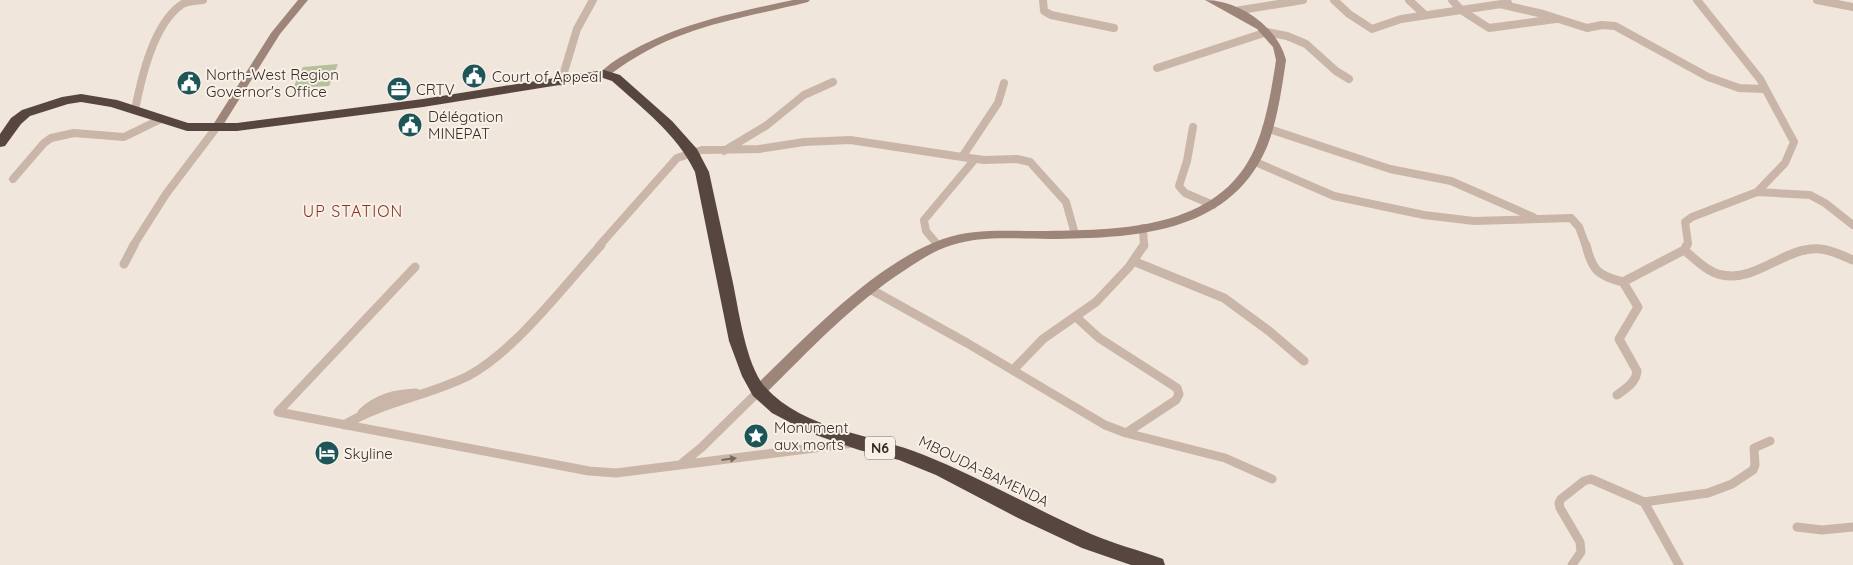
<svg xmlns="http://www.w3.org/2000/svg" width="1853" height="565" font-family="Quicksand,sans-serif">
<rect width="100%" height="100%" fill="#f1e6db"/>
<path fill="#b5c09c" d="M338 64 329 86 293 88 303 67Z"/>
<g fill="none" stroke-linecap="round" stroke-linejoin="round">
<path stroke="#c9b6a8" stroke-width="8" d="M1043 0 1044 11 1051 15 1114 28
M1334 0 1349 14 1372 29 1401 19 1508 3
M1409 0 1425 15
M1452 0 1461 10 1489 28 1556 19
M1817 0 1853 7
M1504 5 1543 14 1587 28 1602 25 1615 26 1708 77 1739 88 1764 89
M1235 11 1303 0
M1157 68 1267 32 1287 36 1306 44 1336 71 1349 79
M561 82 577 29 593 0
M135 110C141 79 153 25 181 5 186 1 196 1 203 0
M1193 127 1187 161 1179 186 1185 193 1213 205
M1266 128 1390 169 1451 181 1533 217
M724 151 767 125 804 95 833 82
M962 157 984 160 1017 159 1030 162 1066 202 1075 234
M1253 161 1334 196 1424 215 1474 221 1571 218 1579 227 1586 246
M13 179 44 143 51 138 74 133 124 137 161 119
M1757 192 1810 195 1825 203 1853 225
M1143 228 1144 246
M938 245 926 231 924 220 975 159
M133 246 166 194 216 128
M599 246 677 158 702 150 759 149 804 142 850 140 962 157 998 103 1004 83
M1686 246 1688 243 1685 222 1692 217 1757 192 1785 163 1794 142 1760 79 1697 0"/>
<path stroke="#c9b6a8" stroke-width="9" d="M1586 245C1592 270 1598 276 1623 282L1684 250 1687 245
M1684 250C1695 259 1707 272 1722 275 1758 282 1785 246 1820 249 1832 250 1843 256 1853 260
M1133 261 1224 298 1269 331 1304 361
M124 264 134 245
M870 289 967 343 1105 425 1126 433 1225 458 1272 479
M1076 317 1099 338 1177 388 1179 394 1176 400 1126 433
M1013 370 1043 339 1096 302 1129 267 1144 245
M1617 395C1626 388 1636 383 1637 371L1619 339 1638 307 1623 282
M278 412 589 471 616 473 854 443
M278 412 415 267
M362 413C377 398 395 394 416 393
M344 425C382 402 428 396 468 376 515 351 564 286 601 245
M680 465 702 447 759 391
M1797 527 1822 530 1853 527
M1572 565 1581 552 1580 542 1560 508 1559 503 1561 499 1584 481 1591 479 1644 502
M1679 565 1644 502 1708 493 1732 484 1753 470 1755 465 1754 448 1770 441"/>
<path fill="#9d8579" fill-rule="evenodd" d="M298 0H308L280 34 220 130H212L211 128 271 33Z
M793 0H810L808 2C731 21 674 26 608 76H600L599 74C608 64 622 56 633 50 684 22 738 12 793 0Z
M1205 0C1239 0 1278 27 1286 60 1282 87 1277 124 1266 149 1228 235 1131 238 1050 239 1018 239 982 235 952 245 935 250 920 260 905 270 852 304 809 351 764 395L759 397 754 395 752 391 754 387C805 338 875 263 943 239 973 228 1008 231 1040 231 1117 230 1219 231 1255 148 1266 123 1272 87 1276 60L1273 47 1257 29Z"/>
<path fill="#57463f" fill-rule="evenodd" d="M604 70 620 75 672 121 697 149 709 172C717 209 725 246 733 283 739 312 746 365 765 387 805 431 873 434 924 455 981 478 1035 509 1091 534 1114 544 1139 550 1163 559L1165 565H1131L1082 548 1018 518 936 475 899 460 859 450 810 433 772 413 753 396 742 376 729 341 695 172C677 134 642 108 612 81L603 78 423 107 237 131H187L111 107 81 102 68 104 30 116 21 124 5 146 0 147V134L11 118 22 110 62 97 81 94 117 100 188 123H237L423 99Z"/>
</g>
<defs><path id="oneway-solid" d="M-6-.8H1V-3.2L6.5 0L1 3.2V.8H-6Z" transform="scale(1.25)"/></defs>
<use fill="#786a62" href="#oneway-solid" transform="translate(729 459) rotate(-7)"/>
<defs>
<symbol id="civic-disc" viewBox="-11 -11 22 22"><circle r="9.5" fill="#1e5557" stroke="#f9f1e8"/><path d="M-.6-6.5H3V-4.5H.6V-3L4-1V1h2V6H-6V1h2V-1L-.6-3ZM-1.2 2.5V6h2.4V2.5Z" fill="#fff"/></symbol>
<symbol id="office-disc" viewBox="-11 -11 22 22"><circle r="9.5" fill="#1e5557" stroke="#f9f1e8"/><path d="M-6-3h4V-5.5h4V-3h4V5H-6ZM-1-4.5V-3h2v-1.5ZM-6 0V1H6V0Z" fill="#fff"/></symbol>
<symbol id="sight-disc" viewBox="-11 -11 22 22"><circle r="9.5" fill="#1e5557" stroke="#f9f1e8"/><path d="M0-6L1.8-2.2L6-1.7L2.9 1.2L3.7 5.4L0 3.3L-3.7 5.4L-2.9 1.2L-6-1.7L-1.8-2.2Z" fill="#fff"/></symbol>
<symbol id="hotel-disc" viewBox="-11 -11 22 22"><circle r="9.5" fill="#1e5557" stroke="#f9f1e8"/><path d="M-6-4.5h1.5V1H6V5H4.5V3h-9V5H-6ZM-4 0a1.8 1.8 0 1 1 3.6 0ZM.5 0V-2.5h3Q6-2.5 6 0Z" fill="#fff"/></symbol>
</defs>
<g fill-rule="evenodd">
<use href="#civic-disc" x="460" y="62" width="28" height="28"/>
<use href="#civic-disc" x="175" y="69" width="28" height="28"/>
<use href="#office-disc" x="385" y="75" width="28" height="28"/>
<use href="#civic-disc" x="396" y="111" width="28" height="28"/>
<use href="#sight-disc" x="742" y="422" width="28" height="28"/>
<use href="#hotel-disc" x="313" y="439" width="28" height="28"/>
</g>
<g text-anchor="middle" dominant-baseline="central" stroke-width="4" stroke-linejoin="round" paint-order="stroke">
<rect fill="#f9f1e8" stroke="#706762" stroke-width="1" x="865" y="436.5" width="30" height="23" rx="4"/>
<g font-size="14" font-weight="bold" fill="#362c28">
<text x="880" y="448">N6</text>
</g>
<g font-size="15" fill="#362c28" stroke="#f9f1e8" text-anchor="start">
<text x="206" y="74">North-West Region<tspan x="206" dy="17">Governor's Office</tspan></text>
<text x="492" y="76">Court of Appeal</text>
<text x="416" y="89">CRTV</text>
<text x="428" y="116">Délégation<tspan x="428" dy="17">MINEPAT</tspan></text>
<text x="774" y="427">Monument<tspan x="774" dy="17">aux morts</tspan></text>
<text x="344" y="453">Skyline</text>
</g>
<g font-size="15" fill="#362c28" stroke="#f9f1e8">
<text transform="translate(984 471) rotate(26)">MBOUDA-BAMENDA</text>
</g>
<g font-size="16" letter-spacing="1" fill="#843622" stroke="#f9f1e8">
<text x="353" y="211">UP STATION</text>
</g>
</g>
</svg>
